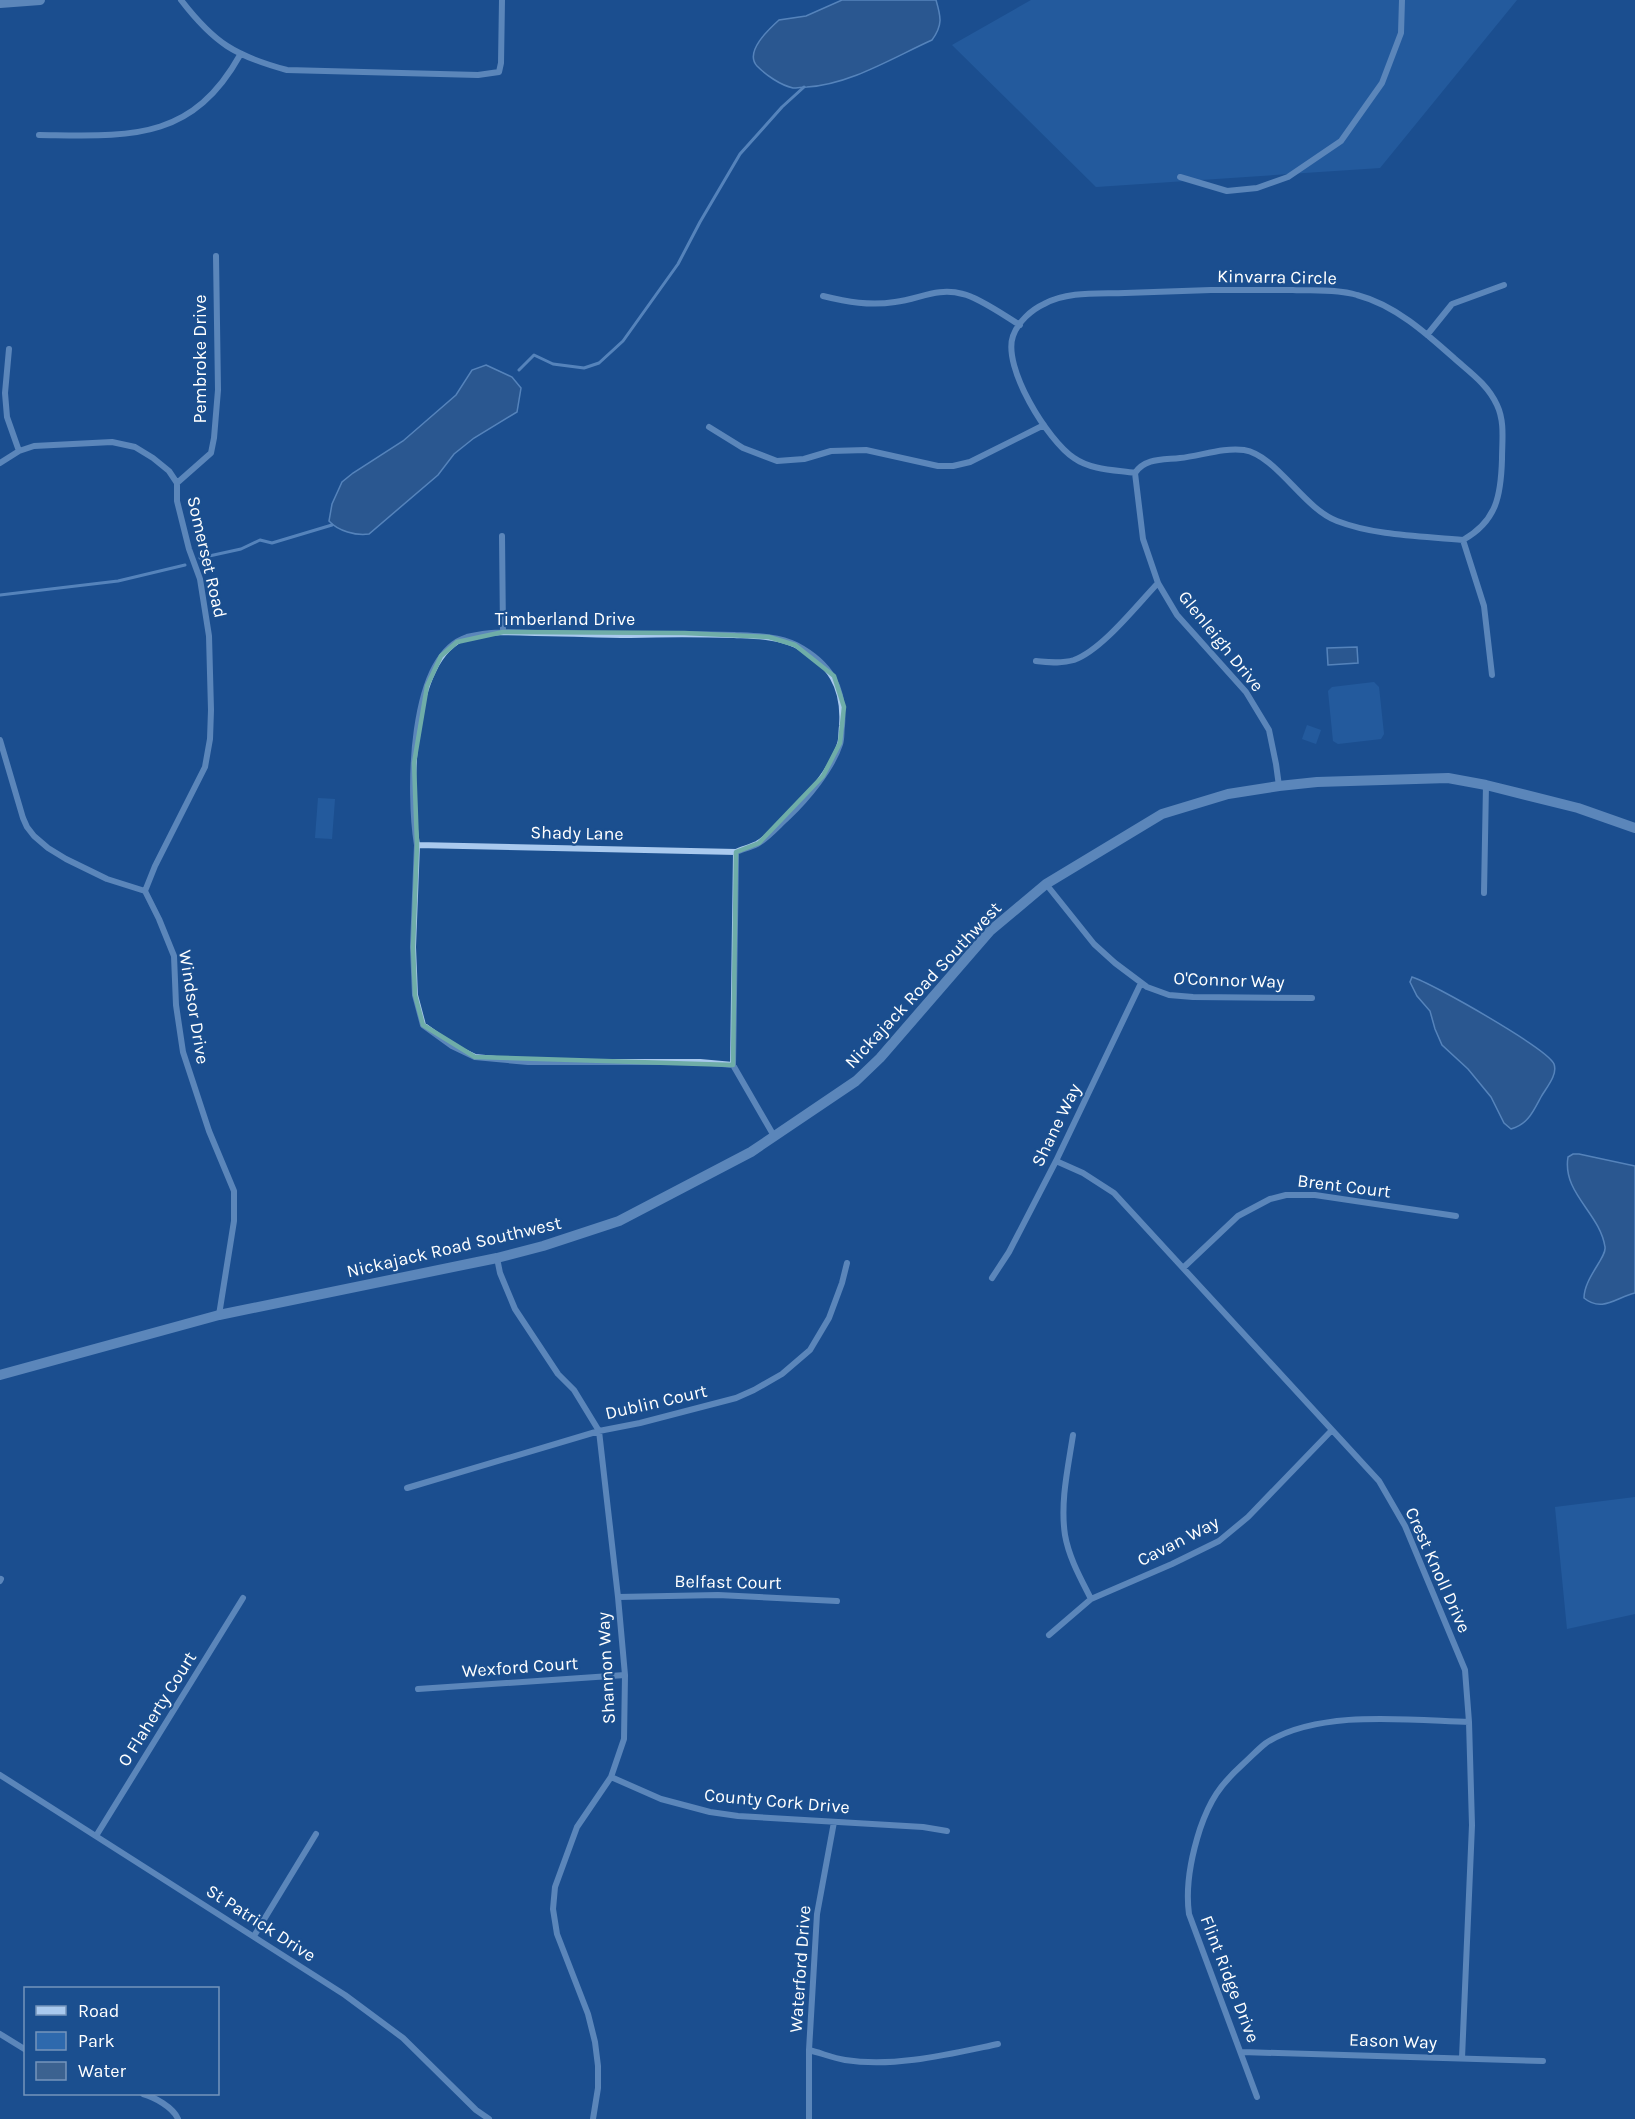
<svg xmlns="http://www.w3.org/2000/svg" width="1635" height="2119" font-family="Karla,sans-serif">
<rect width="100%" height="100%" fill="#1b4f8f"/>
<path fill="#2e69ad" d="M1031 0H1517L1380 168 1096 187 952 45Z
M1374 682 1379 687 1384 734 1381 739 1338 744 1333 741 1328 691 1332 687Z
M1307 725 1321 730 1316 744 1302 739Z
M318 798 335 799 332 839 315 838Z
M1635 1497V1614L1567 1629 1555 1507Z"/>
<path fill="#3c6290" stroke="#9cc4f0" stroke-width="1.5" d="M842 0H936C941 17 943 25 932 40 892 58 851 84 807 87 803 87 797 88 793 88 780 85 766 75 757 66 744 52 769 29 779 20L806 16Z
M486 365 512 377 521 388 517 412 474 438 454 454 438 475 369 534C356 536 338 531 329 521L332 504 342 482 353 473 403 441 456 395 472 370Z
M1357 647 1358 663 1328 665 1327 648Z
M1412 977C1432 983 1548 1049 1554 1064 1558 1075 1546 1088 1541 1097 1533 1112 1528 1124 1511 1129L1504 1123 1491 1097 1468 1069 1442 1045 1435 1029 1430 1011 1417 996 1410 982Z
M1573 1154H1579L1635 1166V1293C1617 1297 1602 1313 1584 1298 1584 1278 1607 1257 1605 1247 1600 1213 1562 1193 1568 1157Z"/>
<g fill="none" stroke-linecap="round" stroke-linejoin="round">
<path stroke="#9cc4f0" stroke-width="3" d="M519 370 534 355 553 364 584 368 599 363 623 341 678 264 700 222 740 154 782 107 804 87
M200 558 241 549 260 540 272 543 332 525
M0 595 118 581 185 565"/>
<path stroke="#a9c9ee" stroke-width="6" d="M181 0C214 43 235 56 287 70L478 75 499 72 501 63 502 0
M39 135C127 136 191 143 240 55
M1180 177 1227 191 1257 188 1288 177 1341 141 1382 83 1401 33 1402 0
M1211 290C1239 290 1266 290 1293 290 1314 291 1337 289 1357 295 1395 305 1426 333 1455 359 1471 373 1488 385 1497 405 1505 422 1502 441 1502 459 1501 495 1497 521 1463 540 1422 536 1376 536 1337 521 1304 509 1276 455 1244 450 1224 447 1200 456 1180 458 1163 460 1145 458 1135 473 1115 470 1091 470 1074 458 1048 441 1002 367 1013 336 1018 322 1031 310 1044 304 1068 291 1098 294 1125 293 1154 292 1182 291 1211 290Z
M823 296C847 302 870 306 895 302 920 299 937 287 963 294 978 297 1005 316 1020 325
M1427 335 1452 304 1504 285
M9 349 5 393 7 417 19 451
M709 427 743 448 777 461 804 459 831 451 866 450 938 466H953L970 462 1044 425
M0 463 19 451 34 446 112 442 135 447 153 458 169 471 177 483V501L189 549 200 579 209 636 211 710 210 739 205 767 155 866 145 891
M1135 473 1143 539 1158 583 1177 615 1246 692 1269 730 1276 764 1279 786
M177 483 211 453 214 438 218 390 216 256
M502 536 503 632
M1463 540 1484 606 1492 675
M1036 661C1048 662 1061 664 1074 660 1102 650 1137 605 1158 583
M0 740 23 818 27 827 34 836 48 848 66 859 107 879 145 891 159 919 174 956 176 1005 183 1052 209 1131 234 1191V1221L219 1315
M417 845 736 852C743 849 751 847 757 844 768 838 779 825 788 817 807 799 832 769 840 744 842 738 841 731 842 726 845 687 830 663 796 645 778 636 755 636 734 635 699 634 665 634 630 635 598 635 566 633 535 633 512 632 489 631 467 637 408 656 409 796 417 845L413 947 415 995 423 1025 452 1046 475 1057 528 1062H700L733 1065 774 1136
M1046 884 1094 944 1115 963 1147 987 1169 995 1193 997 1312 998
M1484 893 1486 785
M733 1065 736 852
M1056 1161 1083 1173 1114 1193 1379 1481 1405 1526 1465 1670 1469 1722 1472 1825 1462 2058
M497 1258 500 1273 515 1309 558 1374 574 1390 599 1431 618 1597 625 1675 624 1739 611 1777 577 1827 555 1887 553 1909 557 1934 588 2014 595 2042 598 2066V2088L593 2119
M1183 1268 1238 1216 1270 1199 1286 1195H1315L1456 1216
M992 1278 1009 1252 1056 1161 1141 983
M1073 1435C1068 1468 1060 1502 1065 1535 1069 1558 1081 1579 1091 1599
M407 1488 599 1431 640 1423 736 1398 754 1390 782 1374 810 1350 829 1318 842 1283 847 1263
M0 1581 1 1579
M618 1597 718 1595 837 1601
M1049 1635 1091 1599 1172 1564 1219 1541 1248 1517 1332 1430
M418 1689 625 1675
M0 1775 345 1995 403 2038 476 2110 489 2119
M611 1777 661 1799 710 1812 738 1816 923 1827 947 1831
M96 1836 243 1598
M254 1936 316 1834
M0 2034 26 2050
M809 2050C821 2053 833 2058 845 2060 894 2068 950 2054 998 2044
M1242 2052 1543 2061
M143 2094C154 2097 173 2107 178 2119
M1257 2097 1189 1914C1185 1885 1191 1857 1200 1829 1210 1800 1220 1785 1242 1765 1250 1758 1258 1749 1266 1743 1319 1709 1409 1720 1469 1722
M809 2119V2050L817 1914 834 1822"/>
<path stroke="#a9c9ee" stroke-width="10" d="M0 3 40 0
M0 1375 219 1315 497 1258 543 1246 619 1221 751 1152 856 1081 880 1058 990 931 1046 884 1162 814 1228 794 1279 786 1317 782 1448 778 1486 785 1578 808 1635 828"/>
</g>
<path d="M0 0H1635V2119H0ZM503 632 684 633 769 637 795 645 834 676 844 707 840 743 823 776 759 843 736 852 733 1065 475 1057 423 1025 415 995 413 947 417 845 414 763 427 686 441 656 457 642Z" fill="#1b4f8f" fill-opacity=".55" fill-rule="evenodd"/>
<path fill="none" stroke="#6fada8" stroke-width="4.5" stroke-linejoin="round" d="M503 632 684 633 769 637 795 645 834 676 844 707 840 743 823 776 759 843 736 852 733 1065 475 1057 423 1025 415 995 413 947 417 845 414 763 427 686 441 656 457 642Z"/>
<g text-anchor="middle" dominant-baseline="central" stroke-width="4.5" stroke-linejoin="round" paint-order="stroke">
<g font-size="18" fill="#fff" stroke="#1b4f8f">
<text transform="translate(1277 277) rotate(1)">Kinvarra Circle</text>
<text transform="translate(200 359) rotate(-90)">Pembroke Drive</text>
<text transform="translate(207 557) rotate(77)">Somerset Road</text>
<text x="565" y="619">Timberland Drive</text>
<text transform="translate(1221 641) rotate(51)">Glenleigh Drive</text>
<text transform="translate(577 833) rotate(1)">Shady Lane</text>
<text transform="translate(1229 980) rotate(2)">O'Connor Way</text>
<text transform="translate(923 985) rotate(-47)">Nickajack Road Southwest</text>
<text transform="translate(194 1007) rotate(81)">Windsor Drive</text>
<text transform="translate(1056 1125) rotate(-64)">Shane Way</text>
<text transform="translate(1344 1186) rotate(7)">Brent Court</text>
<text transform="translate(454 1247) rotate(-13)">Nickajack Road Southwest</text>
<text transform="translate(656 1402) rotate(-13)">Dublin Court</text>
<text transform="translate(1178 1541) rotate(-27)">Cavan Way</text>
<text transform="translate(1438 1570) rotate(66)">Crest Knoll Drive</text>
<text transform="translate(728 1582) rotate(1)">Belfast Court</text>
<text transform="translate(520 1667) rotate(-4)">Wexford Court</text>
<text transform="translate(606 1668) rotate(-93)">Shannon Way</text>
<text transform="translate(157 1709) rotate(-58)">O Flaherty Court</text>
<text transform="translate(777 1801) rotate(5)">County Cork Drive</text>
<text transform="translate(261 1923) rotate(33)">St Patrick Drive</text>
<text transform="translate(800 1969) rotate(-86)">Waterford Drive</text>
<text transform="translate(1230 1979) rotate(69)">Flint Ridge Drive</text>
<text transform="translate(1393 2041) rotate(2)">Eason Way</text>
</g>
</g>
<rect x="24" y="1987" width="195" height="108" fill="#1b4f8f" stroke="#7695bc" stroke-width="1.5"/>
<rect x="36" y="2006" width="30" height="9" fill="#a9c9ee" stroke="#7695bc" stroke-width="1.5"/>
<text x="78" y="2017" font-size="18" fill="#ffffff">Road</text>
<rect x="36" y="2032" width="30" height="18" fill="#2e69ad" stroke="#7695bc" stroke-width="1.5"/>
<text x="78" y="2047" font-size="18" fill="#ffffff">Park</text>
<rect x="36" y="2062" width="30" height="18" fill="#3c6290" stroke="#7695bc" stroke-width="1.5"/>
<text x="78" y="2077" font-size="18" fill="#ffffff">Water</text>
</svg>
